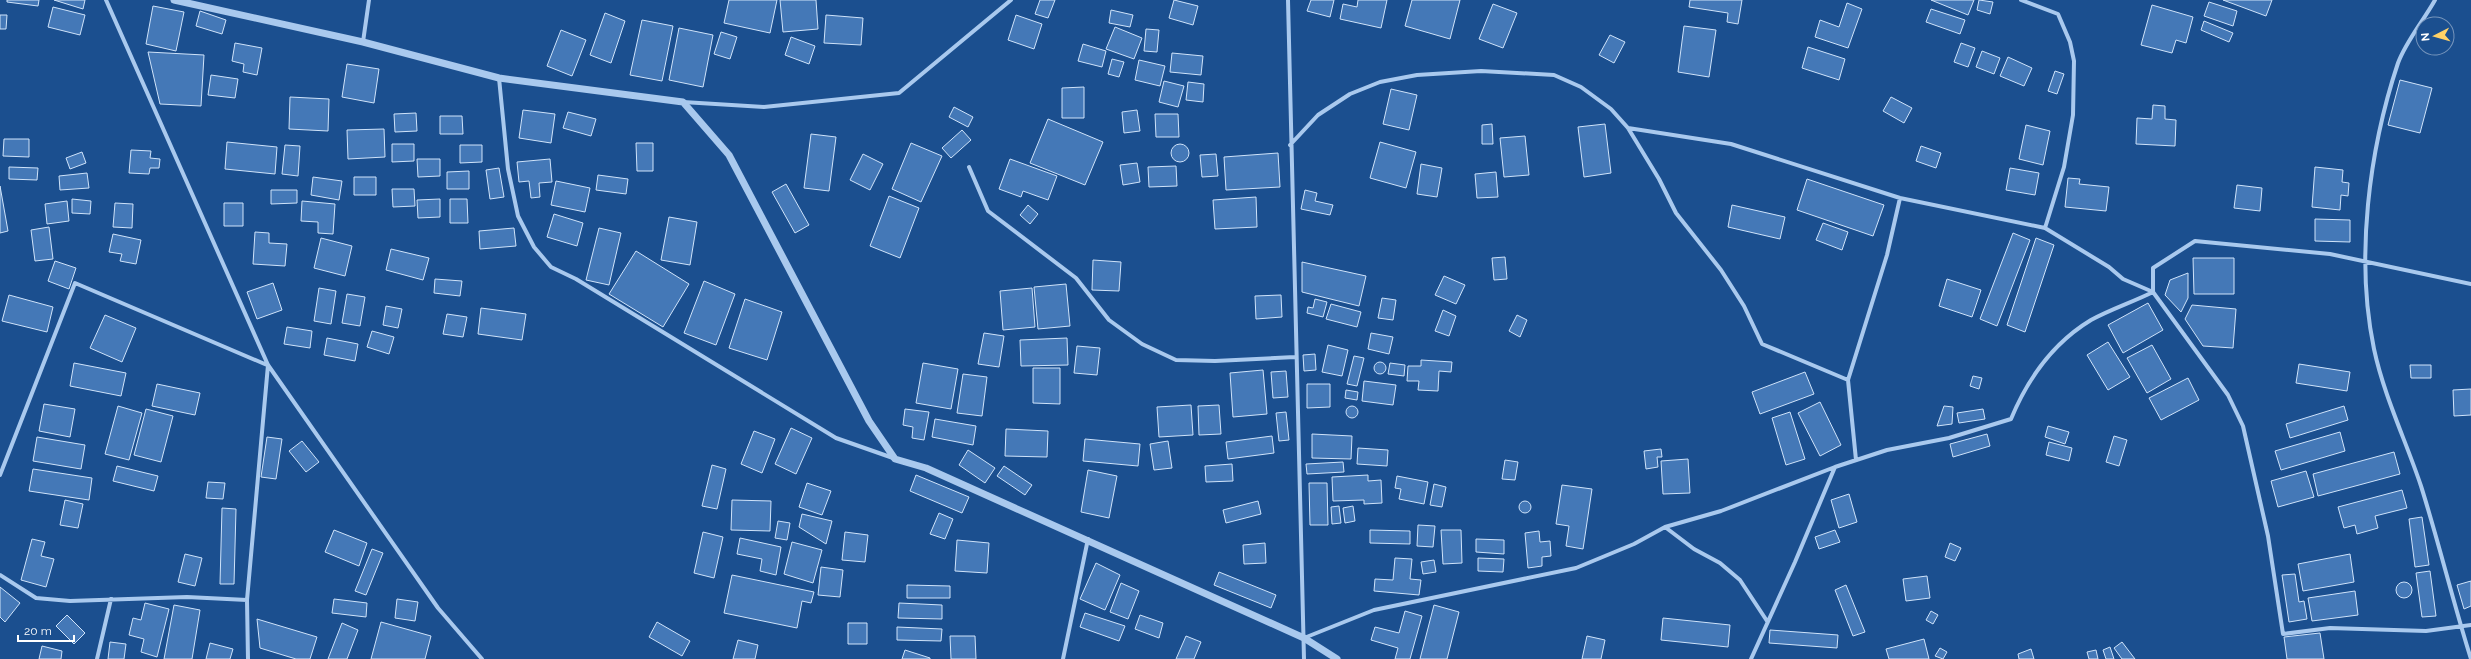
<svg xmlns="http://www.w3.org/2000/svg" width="2471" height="659" font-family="Raleway,sans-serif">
<rect width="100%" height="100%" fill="#1b4f8f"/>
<path fill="#4478b7" stroke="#cfe3fa" d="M7 0H39L38 6 7 2Z
M54 0H85L83 9Z
M729 0H777L770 33 724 23Z
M780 0H816L818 29 783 32Z
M1040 0H1055L1048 18 1035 14Z
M1174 0 1198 6 1193 25 1169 18Z
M1311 0H1334L1330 17 1307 11Z
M1358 0H1387L1381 28 1340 19 1343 4 1357 7Z
M1412 0H1460L1450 39 1405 26Z
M1690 0H1742L1738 24 1727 22 1728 13 1689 7Z
M1931 0H1974L1968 15Z
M1979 0 1993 2 1990 14 1977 10Z
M2223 0H2272L2266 16Z
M2209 2 2237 11 2233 26 2204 16Z
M1847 3 1862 9 1848 48 1815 37 1820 20 1839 27Z
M1493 4 1517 13 1503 48 1479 39Z
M2152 5 2193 17 2186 43 2176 40 2172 53 2141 45Z
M153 6 184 12 176 51 146 44Z
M53 7 85 15 80 35 48 27Z
M1931 9 1965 20 1960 34 1926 22Z
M1111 10 1133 15 1130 27 1109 23Z
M200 11 226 20 222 34 196 26Z
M605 13 625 21 611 63 590 55Z
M0 15H7L6 29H0Z
M826 15 863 18 861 45 824 43Z
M1016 15 1042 24 1034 49 1008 40Z
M642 20 673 26 662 81 630 75Z
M2204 21 2233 33 2229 42 2201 30Z
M1684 26 1716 30 1709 77 1678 72Z
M1115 27 1142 38 1134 59 1106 49Z
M679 28 713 35 703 87 669 80Z
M1146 29 1159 30 1157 52 1144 51Z
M561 30 586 40 572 76 547 66Z
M721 32 737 37 730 59 714 54Z
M1610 35 1625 42 1614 63 1599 55Z
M791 37 815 46 809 64 785 55Z
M235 43 262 48 257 75 243 72 244 64 232 61Z
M1961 43 1975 48 1968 67 1954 62Z
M1083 44 1106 51 1102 67 1078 61Z
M1808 47 1845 59 1839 80 1802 68Z
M1982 51 2000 58 1994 74 1976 67Z
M148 52 204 55 201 106 160 104Z
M1172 53 1203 56 1201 75 1170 72Z
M2008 57 2032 68 2024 86 2000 76Z
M1112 59 1124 62 1119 77 1108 74Z
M1139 60 1165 66 1160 86 1135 80Z
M347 64 379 69 374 103 342 97Z
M2055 71 2064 74 2057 94 2048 91Z
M211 75 238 79 235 98 208 95Z
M2400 80 2432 88 2420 133 2388 125Z
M1164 81 1184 86 1178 107 1159 102Z
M1188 82 1204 84 1203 102 1186 100Z
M1084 87V118H1062V88Z
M1391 89 1417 95 1409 130 1383 124Z
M290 97 329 99 328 131 289 129Z
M1891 97 1912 108 1904 123 1883 111Z
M2153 105 2165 106V119L2176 120 2175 146 2136 144 2137 118 2152 119Z
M954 107 973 117 968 127 949 117Z
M523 110 555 114 551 143 519 138Z
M1137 110 1140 131 1124 133 1122 112Z
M568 112 596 119 591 136 563 128Z
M416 113 417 131 395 132 394 114Z
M1155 114H1178L1179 137H1156Z
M440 116H462L463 134H440Z
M1048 119 1103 142 1085 185 1030 163Z
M1492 124 1493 144H1482V125Z
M1605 124 1611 173 1584 177 1578 127Z
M2026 125 2050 131 2043 165 2019 159Z
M384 129 385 157 348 159 347 130Z
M962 130 971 140 951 158 942 148Z
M811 134 836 137 829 191 804 188Z
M1525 136 1529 175 1504 177 1500 138Z
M4 139H29V157L3 156Z
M227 142 277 147 275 174 225 169Z
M1380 142 1416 152 1406 188 1370 178Z
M636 143H653V171H637Z
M911 143 942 156 921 202 892 189Z
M1171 153a9 9 0 1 1 18 0a9 9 0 1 1-18 0Z
M392 144H414V161L392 162Z
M285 145 300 146 298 176 282 174Z
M460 145H482V162L460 163Z
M1921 146 1941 153 1936 168 1916 161Z
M131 150 151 151 150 158 160 159 159 168H150L149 174 129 173Z
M82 152 86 163 70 169 66 158Z
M1278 153 1280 187 1226 190 1224 157Z
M863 154 883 164 870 190 850 180Z
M1216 154 1218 176 1202 177 1200 155Z
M417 159H440V176L418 177Z
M550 159 552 182 539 183 540 197 531 198 529 181 519 182 517 162Z
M1010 159 1057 176 1048 200 1023 191 1021 197 999 189Z
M1137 163 1140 182 1123 185 1120 165Z
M1421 164 1442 168 1437 197 1417 194Z
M1176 166 1177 186 1149 187 1148 167Z
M9 167 38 168 37 180 9 179Z
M2315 167 2343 170 2342 182 2349 183 2348 196 2341 195 2340 210 2312 207Z
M499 168 504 197 490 199 486 170Z
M2010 168 2039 173 2035 195 2006 190Z
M469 171V189H447V172Z
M1496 172 1498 197 1477 198 1475 174Z
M87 173 89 188 60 190 59 176Z
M598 175 628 179 626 194 596 190Z
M313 177 342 181 339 200 311 195Z
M354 177H376V195H354Z
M2068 178 2080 179 2079 184 2109 187 2106 211 2065 207Z
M1807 179 1884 205 1873 236 1797 210Z
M556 181 590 188 585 212 551 205Z
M786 184 809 225 795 233 772 192Z
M2237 185 2262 188 2260 211 2234 208Z
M0 186 8 231 0 233Z
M392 189H414L415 206 393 207Z
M271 190H297V203L271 204Z
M1305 190 1317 193 1315 201 1333 205 1330 215 1301 209Z
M889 196 919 208 900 258 870 246Z
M1256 197 1257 227 1215 229 1213 200Z
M72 199 91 201 90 214 72 213Z
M440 199V217L418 218 417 200Z
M450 199H467L468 223H450Z
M67 201 69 221 47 224 45 204Z
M302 201 335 204 333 234 318 233V222L301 221Z
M115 203 133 204 132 228 113 227Z
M224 203H243V226H224Z
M1028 205 1038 214 1030 224 1020 215Z
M1732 205 1785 217 1780 239 1728 227Z
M554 214 583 223 577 246 547 237Z
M669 217 697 222 690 265 661 260Z
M2315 219 2350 220V242L2315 241Z
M1823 223 1848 232 1842 250 1816 240Z
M49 227 53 259 35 261 31 230Z
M514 228 516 246 480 249 479 231Z
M599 228 621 233 609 285 586 280Z
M255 232 269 233V243L287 244 285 266 253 264Z
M2013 233 2030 240 1997 326 1980 319Z
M113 234 141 240 136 264 120 261 122 254 109 252Z
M321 238 352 246 345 276 314 268Z
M2036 238 2054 245 2025 332 2007 325Z
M391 249 429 258 423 280 386 270Z
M636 251 689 284 663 327 609 294Z
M1505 257 1507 279 1494 280 1492 258Z
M2193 258H2234V294H2194Z
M1093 260 1121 262 1119 291 1092 290Z
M55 261 76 268 69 289 48 281Z
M1302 262 1366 276 1359 306 1302 292Z
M2188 273V298L2181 312 2165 295 2170 280Z
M1444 276 1465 285 1456 304 1435 295Z
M435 279 462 281 460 296 434 293Z
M1947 279 1981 290 1972 317 1939 306Z
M704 281 735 294 716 345 684 333Z
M273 283 282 310 257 319 247 292Z
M1066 284 1070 326 1038 329 1034 287Z
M319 288 336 291 331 324 314 321Z
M1032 288 1035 327 1003 330 1000 291Z
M347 294 365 297 360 326 342 323Z
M9 295 53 307 47 332 2 321Z
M1281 295 1282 317 1256 319 1255 296Z
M1382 298 1396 300 1393 320 1378 318Z
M745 299 782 312 767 360 729 348Z
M1315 299 1327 302 1323 317 1307 313 1308 307 1313 308Z
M2148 303 2163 330 2123 353 2108 325Z
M1331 304 1361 312 1357 327 1326 319Z
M2192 305 2236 309 2233 348 2203 346 2185 319Z
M386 306 402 309 398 328 383 325Z
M481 308 526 314 522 340 478 334Z
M1443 310 1456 316 1449 336 1435 331Z
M447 314 467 317 463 337 443 334Z
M105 315 136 328 122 362 90 348Z
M1517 315 1527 320 1520 337 1509 331Z
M287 327 312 331 310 348 284 344Z
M372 331 394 337 389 354 367 347Z
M984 333 1004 336 999 367 978 364Z
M1371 333 1393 337 1389 354 1368 349Z
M327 338 358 344 355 361 324 355Z
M1067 338 1068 365 1021 366 1020 340Z
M2108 342 2130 377 2108 390 2087 355Z
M1328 345 1348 350 1342 376 1322 372Z
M2152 345 2171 379 2147 393 2127 358Z
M1077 346 1100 348 1097 375 1074 373Z
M1315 354 1316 370 1304 371 1303 355Z
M1354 356 1364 358 1357 386 1347 384Z
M1421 360 1452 362 1451 372 1439 371 1438 391 1418 390 1419 381H1407L1408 366H1421Z
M1374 368a6 6 0 1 1 12 0a6 6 0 1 1-12 0Z
M74 363 126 373 121 396 70 386Z
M923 363 958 369 951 409 916 403Z
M1390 363 1405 365 1404 376 1388 374Z
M2299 364 2350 372 2347 391 2296 383Z
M2410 365H2431V378H2411Z
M1033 368H1060V404L1033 403Z
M1263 370 1267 414 1233 417 1230 373Z
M1286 371 1288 397 1273 398 1271 372Z
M1805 372 1814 394 1760 414 1752 392Z
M963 374 987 377 982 416 957 413Z
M1973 376 1982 378 1979 389 1970 386Z
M2188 378 2199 400 2161 420 2149 398Z
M1364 381 1396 385 1393 405 1362 401Z
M157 384 200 393 195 415 152 406Z
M1307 384H1330V407L1307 408Z
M2471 389V415L2454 416 2453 390Z
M1346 390 1358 392 1357 400 1345 398Z
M1820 402 1841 445 1820 456 1798 413Z
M44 404 75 409 70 437 39 431Z
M1191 405 1193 435 1159 437 1157 407Z
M1219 405 1221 434 1199 435 1198 406Z
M118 406 142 413 129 460 105 454Z
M1944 406 1953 407 1952 424 1937 426Z
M2344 406 2348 420 2290 438 2286 424Z
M1346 412a6 6 0 1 1 12 0a6 6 0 1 1-12 0Z
M146 409 173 416 161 462 134 455Z
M905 409 929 412 924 440 912 438 913 427 903 425Z
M1983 409 1985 419 1959 423 1957 413Z
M1286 412 1289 440 1279 441 1276 413Z
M1790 412 1805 459 1786 465 1772 418Z
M935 419 976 426 973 445 932 437Z
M2048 426 2069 432 2065 444 2045 437Z
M791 428 812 438 796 474 775 464Z
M1006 429 1048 431 1047 457 1005 456Z
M754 431 775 439 762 473 741 464Z
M2340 432 2345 451 2281 470 2275 451Z
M1312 434 1352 436 1351 459 1312 458Z
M1987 434 1990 446 1953 457 1950 444Z
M1272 436 1274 453 1228 459 1226 442Z
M2114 436 2127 440 2119 466 2106 462Z
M37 437 85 445 81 469 33 461Z
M267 437 282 439 276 479 261 477Z
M1085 439 1140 444 1138 466 1083 461Z
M302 441 319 462 306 472 289 451Z
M1168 441 1172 468 1154 470 1150 444Z
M2049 442 2072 448 2069 461 2046 455Z
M1358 448 1388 450 1387 466 1357 464Z
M1661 449 1662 457H1657L1658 467 1646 469 1644 451Z
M968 450 995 468 985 483 959 465Z
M2394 452 2400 474 2318 496 2313 474Z
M1688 459 1690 493 1663 494 1661 461Z
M1505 460 1518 462 1515 480 1502 479Z
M1343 462 1344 472 1307 474 1306 464Z
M1232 464 1233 481 1206 482 1205 466Z
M712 465 726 469 717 509 702 506Z
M117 466 158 476 154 491 113 481Z
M1004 466 1032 485 1025 495 997 476Z
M33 469 92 478 89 500 29 491Z
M1088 470 1117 476 1109 518 1081 512Z
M2306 471 2314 497 2278 507 2271 481Z
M916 475 969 497 962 513 910 491Z
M1368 475V481L1381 480 1382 503 1364 504V500L1333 501 1332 477Z
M1397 476 1428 482 1424 504 1399 499 1401 489 1395 488Z
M208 482 225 483 223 499 206 498Z
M807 483 831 491 822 515 799 507Z
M1309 483H1327L1328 525H1310Z
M1434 484 1446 487 1442 507 1430 505Z
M1562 485 1592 489 1583 549 1566 546 1569 526 1556 524Z
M2402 490 2407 508 2375 516 2378 528 2357 534 2355 525 2344 528 2338 507Z
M1849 494 1857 522 1839 528 1831 500Z
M65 500 83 504 78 528 60 525Z
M732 500 771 501 770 531 731 530Z
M1258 501 1261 514 1226 523 1223 510Z
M1519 507a6 6 0 1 1 12 0a6 6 0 1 1-12 0Z
M1339 506 1341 523 1332 524 1331 507Z
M1353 506 1355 521 1345 523 1343 508Z
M222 508 236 509 234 584H220Z
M939 513 953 519 945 539 930 534Z
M802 514 832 521 826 544 799 527Z
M2422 517 2429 565 2415 567 2409 519Z
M778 521 790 523 787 540 775 538Z
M1418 525 1435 526 1433 547 1417 546Z
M334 530 367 543 359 566 325 552Z
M1370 530 1410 531V544L1370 543Z
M1441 530H1461L1462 563 1443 564Z
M1835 530 1840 542 1819 549 1815 537Z
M1539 531 1540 542 1550 541 1551 556 1542 557V566L1528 568 1525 533Z
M703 532 723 537 714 578 694 573Z
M845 532 868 535 865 562 842 560Z
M740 538 781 547 776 575 760 571 762 559 737 554Z
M32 539 45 542 41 556 54 559 46 587 21 580Z
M1476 539 1504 540V554L1476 552Z
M957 540 989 543 987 573 955 571Z
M792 542 822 550 813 583 784 574Z
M1265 543 1266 563 1244 564 1243 545Z
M1950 543 1961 548 1955 561 1945 557Z
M372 549 383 553 366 595 355 591Z
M185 554 202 558 195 586 178 582Z
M2350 554 2354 582 2303 591 2298 564Z
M1395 558 1412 559 1410 579 1421 580 1419 595 1374 591 1375 579 1393 580Z
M1478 558 1504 559 1503 572 1478 571Z
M1434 560 1436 572 1423 574 1421 562Z
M1096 563 1120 575 1105 610 1080 599Z
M821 567 843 570 840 597 818 595Z
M2430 571 2436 616 2422 617 2416 573Z
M1219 572 1276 595 1271 608 1214 585Z
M2295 574 2299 602 2304 601 2307 619 2289 622 2282 575Z
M732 575 814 592 811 603 802 601 797 628 724 613Z
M1927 576 1930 598 1906 601 1903 579Z
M2471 581V606L2464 609 2457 585Z
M2396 590a8 8 0 1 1 16 0a8 8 0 1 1-16 0Z
M1121 583 1139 591 1128 619 1110 612Z
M907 585 950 586V598H907Z
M1846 585 1865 632 1853 636 1835 590Z
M0 587 20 603 5 622 0 617Z
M2355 591 2358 615 2312 621 2308 598Z
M334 599 367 603 366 617 332 613Z
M397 599 418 602 415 621 395 618Z
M145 603 169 609 157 657 141 652 144 639 129 635 133 618 141 620Z
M899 603 942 605V619L898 618Z
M174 605 200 610 192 659H164Z
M1434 605 1459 612 1447 659H1420Z
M1405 611 1422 616 1410 659H1395L1398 648 1371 640 1375 627 1399 633Z
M1931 611 1938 615 1933 624 1926 620Z
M1085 613 1125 626 1119 641 1080 627Z
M67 615 85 633 74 644 56 626Z
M1140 615 1163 623 1159 638 1135 629Z
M1663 618 1730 625 1728 647 1661 640Z
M257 619 317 637 310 659H296L260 648Z
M381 622 431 636 425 659H371Z
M657 622 690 641 682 656 649 637Z
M342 623 358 630 347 659H328Z
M848 623H867V644H848Z
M897 627 942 629 941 641 897 640Z
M1770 630 1838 635 1837 648 1769 643Z
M2320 633 2324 659H2287L2284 637Z
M950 636H975L976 659H951Z
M1186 636 1201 642 1194 659H1176Z
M1587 636 1605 640 1601 659H1582Z
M1924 639 1929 659H1889L1886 649Z
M738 640 758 645 755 659H733Z
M110 642 126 644 124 659H108Z
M2122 642 2135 659H2122L2114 648Z
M210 643 233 649 230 659H206Z
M42 646 62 651 61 659H39Z
M2110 647 2114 659H2106L2103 650Z
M1940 648 1947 652 1943 659 1935 656Z
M2031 649 2034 659H2019L2018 654Z
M905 650 930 658V659H902Z
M2096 650 2098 659H2089L2087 652Z"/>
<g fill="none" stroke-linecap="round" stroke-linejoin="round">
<path stroke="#a9c9ee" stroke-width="4" d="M106 0 268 365 438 608 482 659
M1288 0 1304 659
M2021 0 2058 14 2070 42 2074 61 2073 115 2064 167 2045 228
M2435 0C2424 20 2406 41 2398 63 2369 150 2355 258 2374 349 2384 396 2406 441 2421 486 2439 543 2453 602 2471 659
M363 42 369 0
M499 78 508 169 518 216 534 247 551 267 576 279 836 438 893 458
M683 102 764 107 899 93 1011 0
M1628 128 1731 144 1900 198 2045 228 2109 267 2123 279 2153 292 2228 395 2243 426 2268 536 2283 634 2330 628 2426 631 2471 625
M1290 145 1318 115 1350 94 1380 82 1417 75 1481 71 1554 75 1581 87 1611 109 1628 128 1659 179 1676 213 1721 270 1744 306 1762 344 1848 380 1856 460
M969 167 988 211 1076 278 1109 320 1142 344 1176 360 1215 361 1295 357
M2153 292V268L2195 241 2330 254 2471 284
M1848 380 1887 255 1900 198
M0 475 75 283 267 365
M1665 527 1694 549 1720 563 1740 580 1767 621
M0 575 36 598 70 601 187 597 247 600
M1304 638 1374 610 1576 568 1634 544 1665 527 1721 511 1835 467 1887 450 1949 438 2011 419C2028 378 2053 343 2091 320 2111 309 2133 302 2153 292
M97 659 111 599
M248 659 247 600 268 365
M1063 659 1088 539
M1751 659 1795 562 1835 467"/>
<path stroke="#a9c9ee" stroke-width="7" d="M174 0 363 42 499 78 683 102 729 155 869 421 895 459 926 468 1304 638 1337 659"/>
</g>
<g transform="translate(2435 36) rotate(264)"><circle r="19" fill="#1b4f8f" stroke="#7695bc"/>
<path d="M0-3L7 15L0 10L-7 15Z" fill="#ffd166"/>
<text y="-6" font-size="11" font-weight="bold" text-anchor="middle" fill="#ffffff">N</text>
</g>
<path d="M18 635v6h56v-6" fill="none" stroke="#ffffff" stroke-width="2"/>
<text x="24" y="635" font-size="12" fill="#ffffff" stroke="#1b4f8f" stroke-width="3" paint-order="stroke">20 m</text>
</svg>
